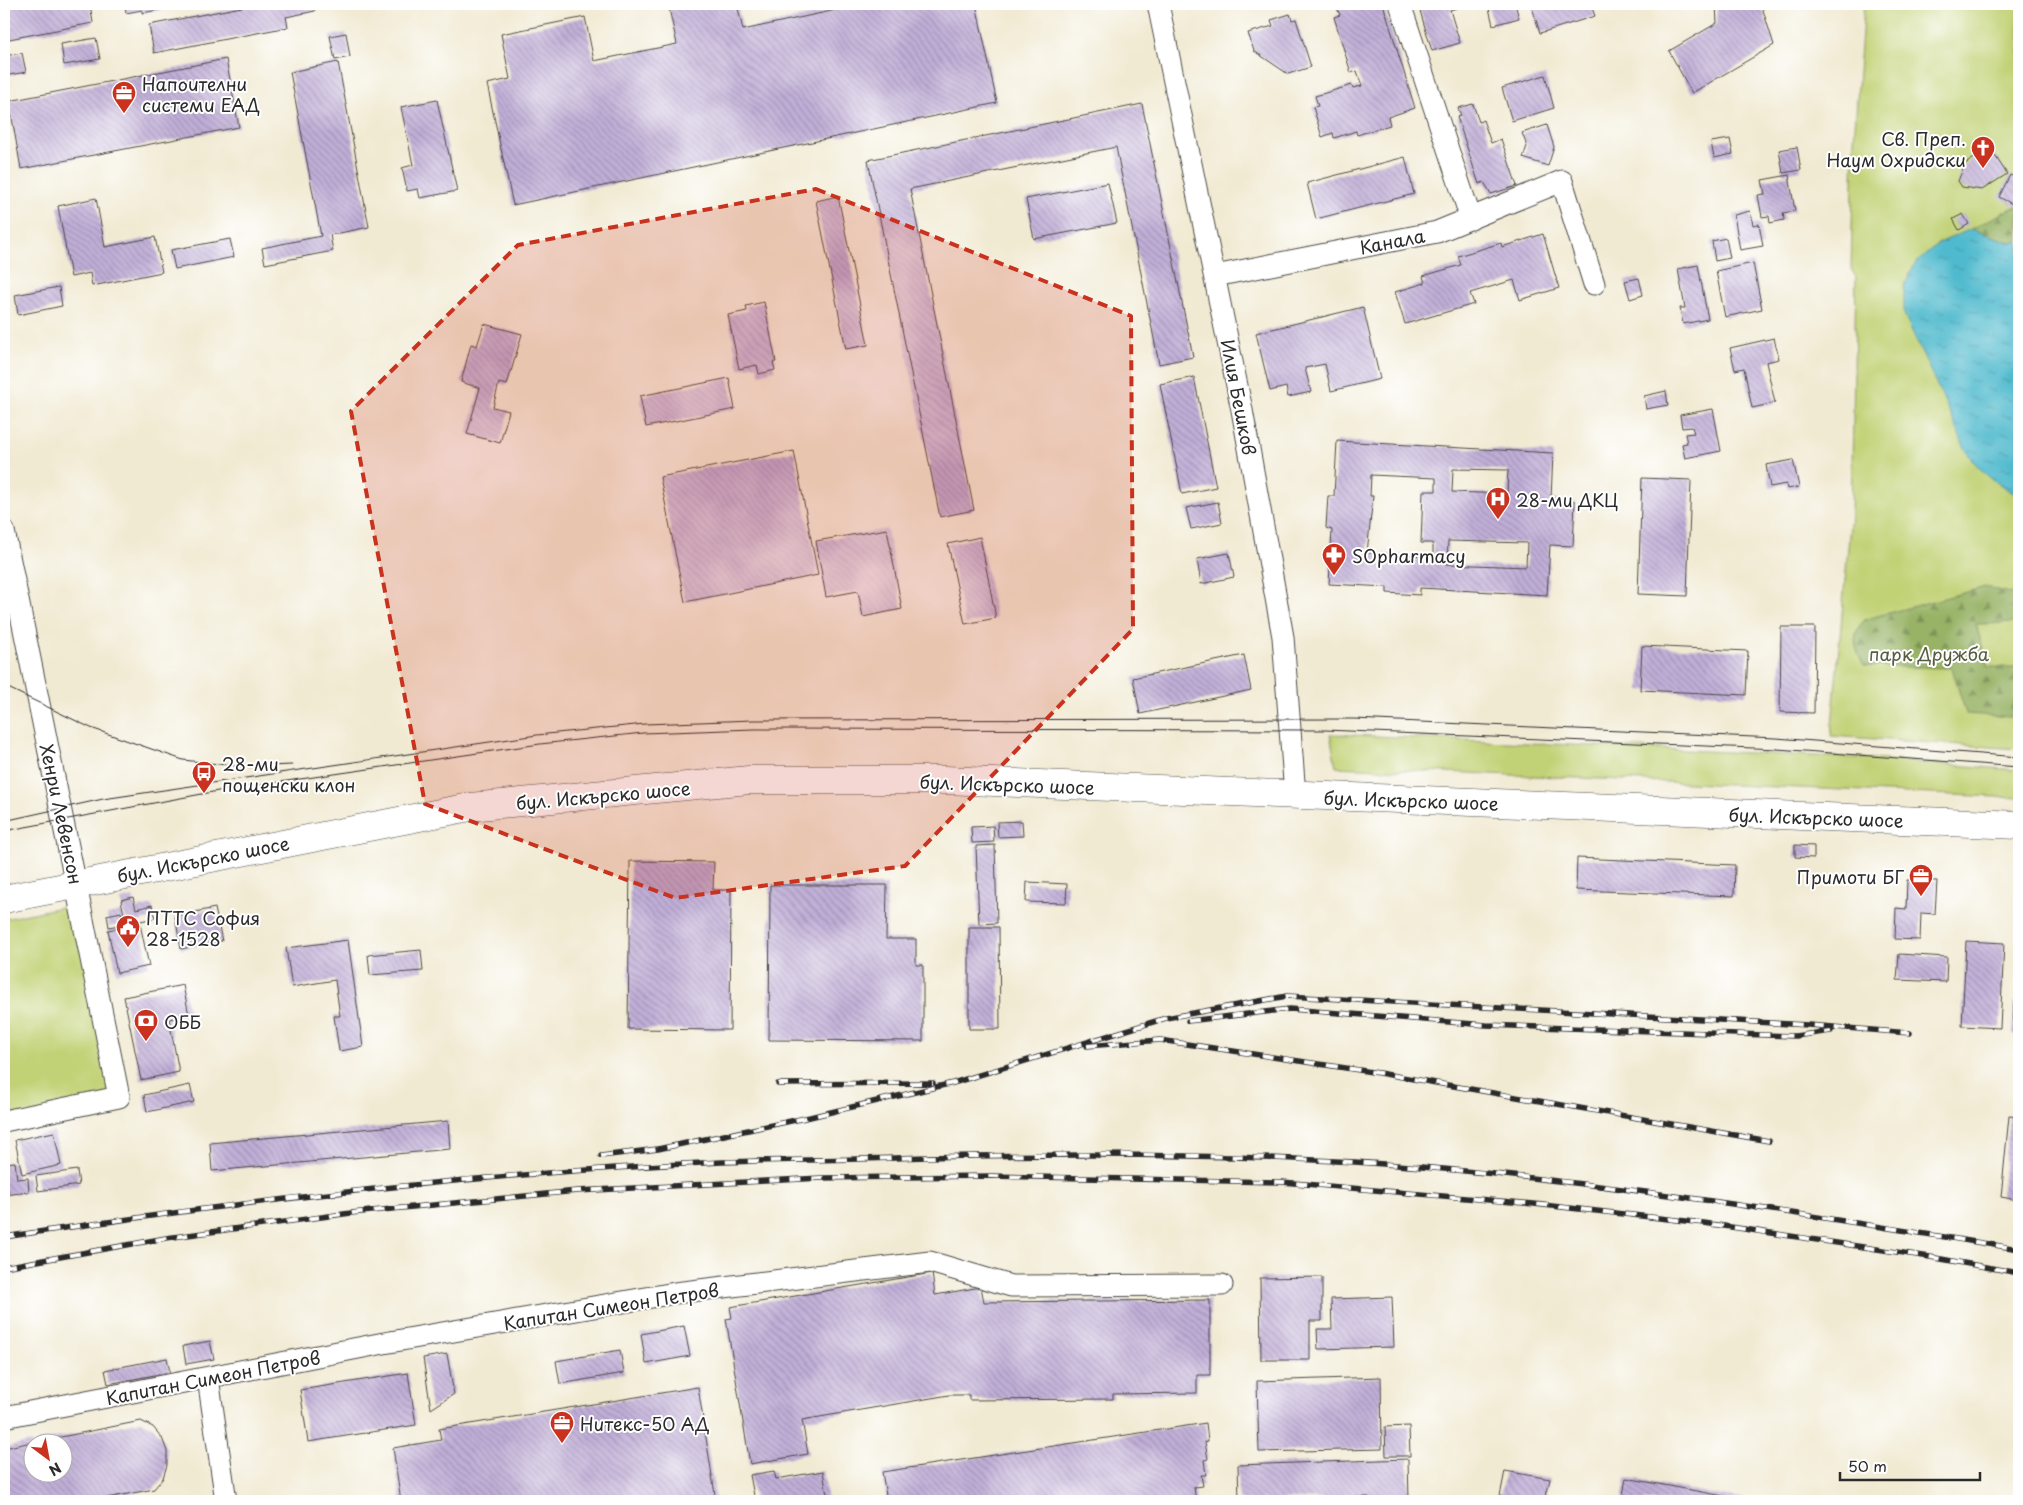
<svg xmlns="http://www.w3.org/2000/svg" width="2023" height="1505" font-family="'Playpen Sans',sans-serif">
<defs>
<pattern id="forest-firs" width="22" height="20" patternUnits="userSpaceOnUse" patternTransform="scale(1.25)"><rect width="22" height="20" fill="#98b366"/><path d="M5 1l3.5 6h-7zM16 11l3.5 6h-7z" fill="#7c9254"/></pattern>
<pattern id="water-ripples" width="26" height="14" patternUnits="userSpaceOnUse" patternTransform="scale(1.25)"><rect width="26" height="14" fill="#50bacd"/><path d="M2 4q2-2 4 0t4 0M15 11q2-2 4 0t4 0" fill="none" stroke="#4397a7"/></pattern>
<pattern id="building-back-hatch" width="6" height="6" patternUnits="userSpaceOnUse" patternTransform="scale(1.25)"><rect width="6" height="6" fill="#c1afd8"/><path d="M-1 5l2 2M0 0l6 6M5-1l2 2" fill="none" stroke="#9d8faf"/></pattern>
</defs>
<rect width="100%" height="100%" fill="#fff"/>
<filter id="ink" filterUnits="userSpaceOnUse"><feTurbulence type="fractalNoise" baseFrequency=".02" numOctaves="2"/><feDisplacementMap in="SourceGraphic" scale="10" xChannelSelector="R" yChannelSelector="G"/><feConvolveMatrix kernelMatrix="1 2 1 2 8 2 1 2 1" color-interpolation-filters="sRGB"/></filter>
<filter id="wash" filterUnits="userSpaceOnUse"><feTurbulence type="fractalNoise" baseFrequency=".0096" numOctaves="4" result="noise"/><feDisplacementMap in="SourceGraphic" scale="20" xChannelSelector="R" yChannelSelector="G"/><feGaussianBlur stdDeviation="1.12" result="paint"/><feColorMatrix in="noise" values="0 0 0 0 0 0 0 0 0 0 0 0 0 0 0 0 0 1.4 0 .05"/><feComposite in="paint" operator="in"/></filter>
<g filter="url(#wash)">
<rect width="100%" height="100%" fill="#f1ead3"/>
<path fill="#c1d174" stroke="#767e50" d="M1864 4H2019V690L2010 717 2019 724V749L1831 736 1851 514 1856 277 1851 269 1854 141Z
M1330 734 1859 758 2019 770V798L1336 767Z
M81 903 119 1097 4 1121V919Z"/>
<path fill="url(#forest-firs)" stroke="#626f48" d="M2019 199V241L2012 243 1971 229 2016 206Z
M1985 587 2013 594 2019 600V623L1976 624 1988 667H2019V690L2010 717 1966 714 1952 668 1864 666C1855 650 1849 633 1866 619Z"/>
<path fill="url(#water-ripples)" stroke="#3e727c" d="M1971 229 2012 243 2019 241V496C1990 480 1968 464 1958 431L1904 314V287L1914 265 1939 243Z"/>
<g id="blocks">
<path fill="url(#building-back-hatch)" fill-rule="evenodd" d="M4 4H90L93 23 4 40Z
M125 4H185V5L142 13V10L126 13Z
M257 4H313L315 11 286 17 288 27 154 53 149 25Z
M668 4H737L743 30 845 8 844 4H976L997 103 513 205 487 84 510 79 501 34 585 17 594 61 677 44Z
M1350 4H1383L1415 108 1388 117 1390 125 1357 135 1356 131 1334 138 1333 133 1322 137 1313 107 1318 106 1315 96 1352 85 1353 88 1362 86 1357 71 1351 73 1334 17 1340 15 1337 8Z
M1418 4H1470L1450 10 1460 43 1432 51Z
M1488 4H1515L1519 18 1493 25Z
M1531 4H1598L1599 6 1592 8 1595 16 1540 33Z
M1722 4H1761L1774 45 1692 93 1669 51 1717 23 1716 5Z
M1290 14 1292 20 1296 19 1311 67 1288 74 1254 51 1248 33 1273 26 1271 20Z
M346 33 350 57 335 60 330 36Z
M96 38 100 59 64 65 61 44Z
M22 53 26 72 4 76V56Z
M226 59 239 127 21 169 9 101Z
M338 62 369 227 330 235 333 251 265 264 262 248 321 236 290 72Z
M1545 75 1554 108 1512 121 1502 88Z
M437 100 457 191 420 198 418 189 407 191 402 168 413 165 401 107Z
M1142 104 1193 357 1159 364 1116 147 910 189 974 510 940 517 868 160Z
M1473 104 1479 122 1483 120 1491 143 1501 139 1517 186 1491 194 1484 182 1479 184 1457 117 1461 116 1458 108Z
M1547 125 1554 147 1548 166 1523 158 1527 146 1522 133Z
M1730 139 1733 154 1714 158 1711 142Z
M1797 147 1801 170 1783 173 1779 150Z
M1990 148 2007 174 1982 190 1962 187 1958 181 1965 164Z
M1405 157 1414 194 1316 219 1307 183Z
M1789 175 1795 211 1783 213 1784 220 1770 223 1769 216 1762 217 1758 195 1765 194 1762 180Z
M2010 175 2019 179V199L2016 206 1999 197Z
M1108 183 1117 223 1034 239 1026 199Z
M838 196 868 345 846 349 816 201Z
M96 198 105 247 155 237 162 272 92 286 90 273 71 277 58 206Z
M1750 211 1753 225 1759 224 1763 246 1740 250 1734 215Z
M1963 214 1969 224 1959 230 1953 219Z
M1543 234 1559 288 1520 300 1514 280 1470 293 1474 304 1405 324 1395 292 1425 283 1423 276 1461 265 1458 256 1501 243 1502 247Z
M1726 238 1730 258 1715 261 1712 241Z
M230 239 234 257 175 269 171 250Z
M1753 263 1762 309 1725 317 1716 271Z
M1698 265 1708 319 1683 324 1680 308H1685L1678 269Z
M1639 278 1643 295 1630 299 1625 281Z
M59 287 62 306 18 315 15 295Z
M764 302 776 362H773L775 370 759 374 757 365 739 369 728 315 747 311 746 306Z
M1363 307 1380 379 1331 391 1325 364 1305 368 1311 392 1288 397 1286 387 1270 391 1256 333Z
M484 324 522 334 507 385 499 383 493 407 509 411 500 443 467 434 480 388 461 382 471 344 477 346Z
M1774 338 1779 359 1766 362 1775 403 1752 408 1744 368 1735 370 1730 348Z
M1194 377 1216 487 1182 494 1160 384Z
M729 378 735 409 646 427 640 396Z
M1666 391 1668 405 1646 409 1644 396Z
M1713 409 1721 451 1685 458 1682 444 1687 443 1685 434 1694 433 1692 427 1682 428 1680 415Z
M1337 441 1553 453 1551 499 1575 501 1573 546 1550 545 1547 595 1420 588V595L1403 594 1387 593V587L1329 584 1332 530 1326 528 1327 511 1328 496H1334ZM1453 469 1508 470 1507 494 1452 492ZM1371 475 1436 478V491H1423L1421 543H1433V556L1367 553 1373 496H1370ZM1448 541 1527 543 1526 567 1447 564Z
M794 451 818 575 685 602 660 477Z
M1793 460 1799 487 1787 489 1786 484 1770 487 1766 465Z
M1642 478 1691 480 1687 596 1638 594Z
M1218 502 1222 523 1191 529 1186 508Z
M887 529 902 609 863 617 858 591 826 597 816 541Z
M980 537 996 618 965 624 948 544Z
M1229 553 1234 577 1201 584 1197 559Z
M1781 627H1815L1814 713 1780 712Z
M1642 646 1748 651 1746 695 1640 690Z
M1244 655 1251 690 1140 714 1133 678Z
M1022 821 1023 836 998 837 997 822Z
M993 826 994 842 972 843 971 827Z
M995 845 997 923 979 924 976 846Z
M1795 845 1814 846V858L1795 857Z
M1577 858 1735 865 1734 896 1576 890Z
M630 861 714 862 713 890H731L730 1030 628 1029Z
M1907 880 1937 881 1935 914 1921 913 1920 940 1895 939 1896 908 1906 909Z
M1027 882 1067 884 1066 903 1026 902Z
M770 885H887L886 939H916V965H923V1041L769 1040Z
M133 897 136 909 152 905 155 918 126 924 121 900Z
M215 908 222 941 181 949 175 916Z
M121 912 124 924 109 927 107 915Z
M140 924 149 966 117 973 108 930Z
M969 927H999L1000 1029H969Z
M348 940 363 1047 339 1051 334 1016H340L335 980 292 987 286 948Z
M1966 941 2004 943 2000 1028 1962 1026Z
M421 950 423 971 370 975 368 955Z
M1899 954 1947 957 1946 982 1897 980Z
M183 985 189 1015 169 1019 179 1072 141 1080 124 997Z
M2014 1003H2019V1034H2013Z
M190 1085 194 1102 147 1112 144 1095Z
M2009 1116 2019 1117V1195L2017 1200 2001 1197Z
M448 1121 450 1149 212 1171 210 1143Z
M54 1132 61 1165 22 1174 15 1140Z
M15 1162 17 1179 28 1178 29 1192 4 1195V1163Z
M77 1170 79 1185 38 1191 36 1176Z
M932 1273 935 1295 981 1287 984 1302 1210 1300V1375H1197V1393L1113 1394V1399L969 1400V1395H949L802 1420 808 1454 750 1464 726 1319 732 1318 730 1307Z
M1322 1277V1321H1310V1360H1261L1260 1278Z
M1392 1297 1394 1347 1318 1349 1317 1329H1332L1331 1299Z
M684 1326 690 1356 646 1364 641 1334Z
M210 1341 214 1359 186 1364 183 1346Z
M620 1350 624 1373 560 1384 556 1361Z
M447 1354 454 1394 431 1409 423 1358Z
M167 1358 170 1372 108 1384 105 1370Z
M408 1373 416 1425 308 1442 300 1390Z
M1381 1377 1382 1449 1259 1452 1257 1381Z
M698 1387 716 1501H401L393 1448 441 1440 439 1429Z
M141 1421 153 1427 162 1438 167 1451V1465L163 1478 154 1489 91 1501H4V1448L32 1442V1472H62V1442H36Z
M1206 1423 1208 1441 1205 1442 1208 1459 1204 1460 1206 1475H1201L1203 1486 1194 1487 1196 1501H887L882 1472Z
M1409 1426 1410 1456H1386L1385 1427Z
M1408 1459 1409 1501H1369V1497L1239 1501 1238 1465Z
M774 1471 776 1479 823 1471 828 1501H755L750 1475Z
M1505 1471 1550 1479 1545 1501H1499Z
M1626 1478 1745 1500V1501H1622Z"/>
</g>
</g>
<g filter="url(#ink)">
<use href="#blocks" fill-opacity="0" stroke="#494844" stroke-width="1"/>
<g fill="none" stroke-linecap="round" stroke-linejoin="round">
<defs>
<path id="minor" d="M1158 4 1242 410 1283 637 1295 795
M1400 4 1471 219
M1215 276 1437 232 1562 181 1594 284
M4 531 119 1097 4 1121
M208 1378 226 1501
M4 1417 384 1343 675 1293 930 1262 1011 1286 1222 1285"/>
<path id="major" d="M4 899 470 807 749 780H945L2019 825"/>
</defs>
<use href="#minor" stroke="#494844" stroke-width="23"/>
<use href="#major" stroke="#494844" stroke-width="29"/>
<use href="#minor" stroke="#fff" stroke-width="21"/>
<use href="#major" stroke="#fff" stroke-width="28"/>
<path stroke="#2b2b2b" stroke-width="1" d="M4 686 91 728 183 760 245 767 292 765
M4 821 103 799 537 735 645 724 753 720 1354 719 1776 738 2019 757
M4 831 218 791 540 744 643 733 754 729 1325 730 1777 749 2019 767"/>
<defs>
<path id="rail" d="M1188 1021 1290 1009 1486 1025 1795 1036 1831 1031
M1087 1046 1160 1040 1379 1073 1769 1141
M778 1084 933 1083
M601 1156 658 1149 810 1117 953 1083 1166 1018 1287 996 1808 1025 1910 1033
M4 1237C242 1201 482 1173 722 1162 780 1160 838 1160 895 1158 1058 1153 1221 1153 1384 1164 1597 1180 1808 1215 2019 1249
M4 1267 166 1238 351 1213 577 1191 821 1178 991 1176 1282 1182 1534 1204 1704 1223 1930 1257 2019 1273"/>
</defs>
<use href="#rail" stroke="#2b2b2b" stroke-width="5.5"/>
<use href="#rail" stroke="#fff" stroke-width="4" stroke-dasharray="11" stroke-linecap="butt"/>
</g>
</g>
<path fill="#c8321e" fill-opacity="0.2" stroke="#c8321e" stroke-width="4" stroke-dasharray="10 6" stroke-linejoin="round" d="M816 189 1131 316 1133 629 905 866 675 898 425 804 351 411 518 245Z"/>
<defs>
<symbol id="office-pin" viewBox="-11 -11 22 30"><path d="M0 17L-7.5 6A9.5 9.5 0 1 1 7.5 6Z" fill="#c8321e" stroke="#fff"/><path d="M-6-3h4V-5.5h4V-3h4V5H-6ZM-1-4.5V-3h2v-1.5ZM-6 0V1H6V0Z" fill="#fff"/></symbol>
<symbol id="church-pin" viewBox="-11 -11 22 30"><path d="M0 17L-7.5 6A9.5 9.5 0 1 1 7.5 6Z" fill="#c8321e" stroke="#fff"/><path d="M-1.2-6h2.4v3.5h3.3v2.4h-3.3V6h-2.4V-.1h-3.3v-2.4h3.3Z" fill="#fff"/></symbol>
<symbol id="hospital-pin" viewBox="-11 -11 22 30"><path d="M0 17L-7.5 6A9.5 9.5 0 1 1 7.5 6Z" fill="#c8321e" stroke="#fff"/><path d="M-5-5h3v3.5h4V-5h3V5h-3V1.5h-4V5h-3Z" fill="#fff"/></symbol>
<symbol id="pharmacy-pin" viewBox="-11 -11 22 30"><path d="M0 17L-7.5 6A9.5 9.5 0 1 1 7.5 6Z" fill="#c8321e" stroke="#fff"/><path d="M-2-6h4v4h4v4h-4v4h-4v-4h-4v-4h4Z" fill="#fff"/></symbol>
<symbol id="bus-pin" viewBox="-11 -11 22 30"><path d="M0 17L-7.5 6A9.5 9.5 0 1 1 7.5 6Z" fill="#c8321e" stroke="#fff"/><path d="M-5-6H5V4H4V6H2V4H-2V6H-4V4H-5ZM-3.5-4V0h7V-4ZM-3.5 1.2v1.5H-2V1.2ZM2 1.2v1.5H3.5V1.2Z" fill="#fff"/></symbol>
<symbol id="civic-pin" viewBox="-11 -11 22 30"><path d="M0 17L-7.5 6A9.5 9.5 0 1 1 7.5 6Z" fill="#c8321e" stroke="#fff"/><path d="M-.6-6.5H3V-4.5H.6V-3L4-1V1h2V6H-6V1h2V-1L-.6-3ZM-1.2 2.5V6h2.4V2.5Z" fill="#fff"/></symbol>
<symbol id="bank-pin" viewBox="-11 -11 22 30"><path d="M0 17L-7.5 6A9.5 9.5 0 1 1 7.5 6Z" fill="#c8321e" stroke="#fff"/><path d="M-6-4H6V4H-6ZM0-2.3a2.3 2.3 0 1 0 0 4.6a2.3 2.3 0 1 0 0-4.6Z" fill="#fff"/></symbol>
</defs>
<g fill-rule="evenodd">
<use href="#office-pin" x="110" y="79" width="28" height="38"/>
<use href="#church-pin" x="1969" y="134" width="28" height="38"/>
<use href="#hospital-pin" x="1484" y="485" width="28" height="38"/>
<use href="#pharmacy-pin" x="1320" y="541" width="28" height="38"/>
<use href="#bus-pin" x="190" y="759" width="28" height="38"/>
<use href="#office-pin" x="1907" y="862" width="28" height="38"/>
<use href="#civic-pin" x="114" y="913" width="28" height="38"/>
<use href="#bank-pin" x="132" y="1007" width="28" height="38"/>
<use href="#office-pin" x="548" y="1409" width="28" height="38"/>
</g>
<g text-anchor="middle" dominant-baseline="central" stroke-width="4" stroke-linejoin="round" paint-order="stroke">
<g font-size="18" fill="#2b2b2b" stroke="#fff" text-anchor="start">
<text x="142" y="83">Напоителни<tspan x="142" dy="21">системи ЕАД</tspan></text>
<text x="1966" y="138" text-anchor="end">Св. Преп.<tspan x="1966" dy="21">Наум Охридски</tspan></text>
<text x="1516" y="499">28-ми ДКЦ</text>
<text x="1352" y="555">SOpharmacy</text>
<text x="222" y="763">28-ми<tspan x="222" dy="21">пощенски клон</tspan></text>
<text x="1904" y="876" text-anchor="end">Примоти БГ</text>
<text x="146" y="917">ПТТС София<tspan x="146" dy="21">28-1528</tspan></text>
<text x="164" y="1021">ОББ</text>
<text x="580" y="1423">Нитекс-50 АД</text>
</g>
<g font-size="18" fill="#2b2b2b" stroke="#fff">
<text transform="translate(1392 241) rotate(-11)">Канала</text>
<text transform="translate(1239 397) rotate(79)">Илия Бешков</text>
<text transform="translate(1007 784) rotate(2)">бул. Искърско шосе</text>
<text transform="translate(603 795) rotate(-5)">бул. Искърско шосе</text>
<text transform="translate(1411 800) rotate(2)">бул. Искърско шосе</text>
<text transform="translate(62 814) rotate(78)">Хенри Левенсон</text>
<text transform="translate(1816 817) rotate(2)">бул. Искърско шосе</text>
<text transform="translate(203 859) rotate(-11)">бул. Искърско шосе</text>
<text transform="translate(611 1306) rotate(-9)">Капитан Симеон Петров</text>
<text transform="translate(213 1377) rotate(-11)">Капитан Симеон Петров</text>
</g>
<g font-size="18" fill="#585d41" stroke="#fff">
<text x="1929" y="653">парк Дружба</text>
</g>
</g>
<rect width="2023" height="1505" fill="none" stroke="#fff" stroke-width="20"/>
<g transform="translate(48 1458) rotate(148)"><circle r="24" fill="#ffffff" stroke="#aaaaaa"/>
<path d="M0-4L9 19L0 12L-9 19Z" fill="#c8321e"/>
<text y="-8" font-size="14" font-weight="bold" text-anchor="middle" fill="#2b2b2b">N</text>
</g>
<path d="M1840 1472v8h140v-8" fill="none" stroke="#2b2b2b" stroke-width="2.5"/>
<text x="1848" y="1472" font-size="15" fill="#2b2b2b" stroke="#ffffff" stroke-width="4" paint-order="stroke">50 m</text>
</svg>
